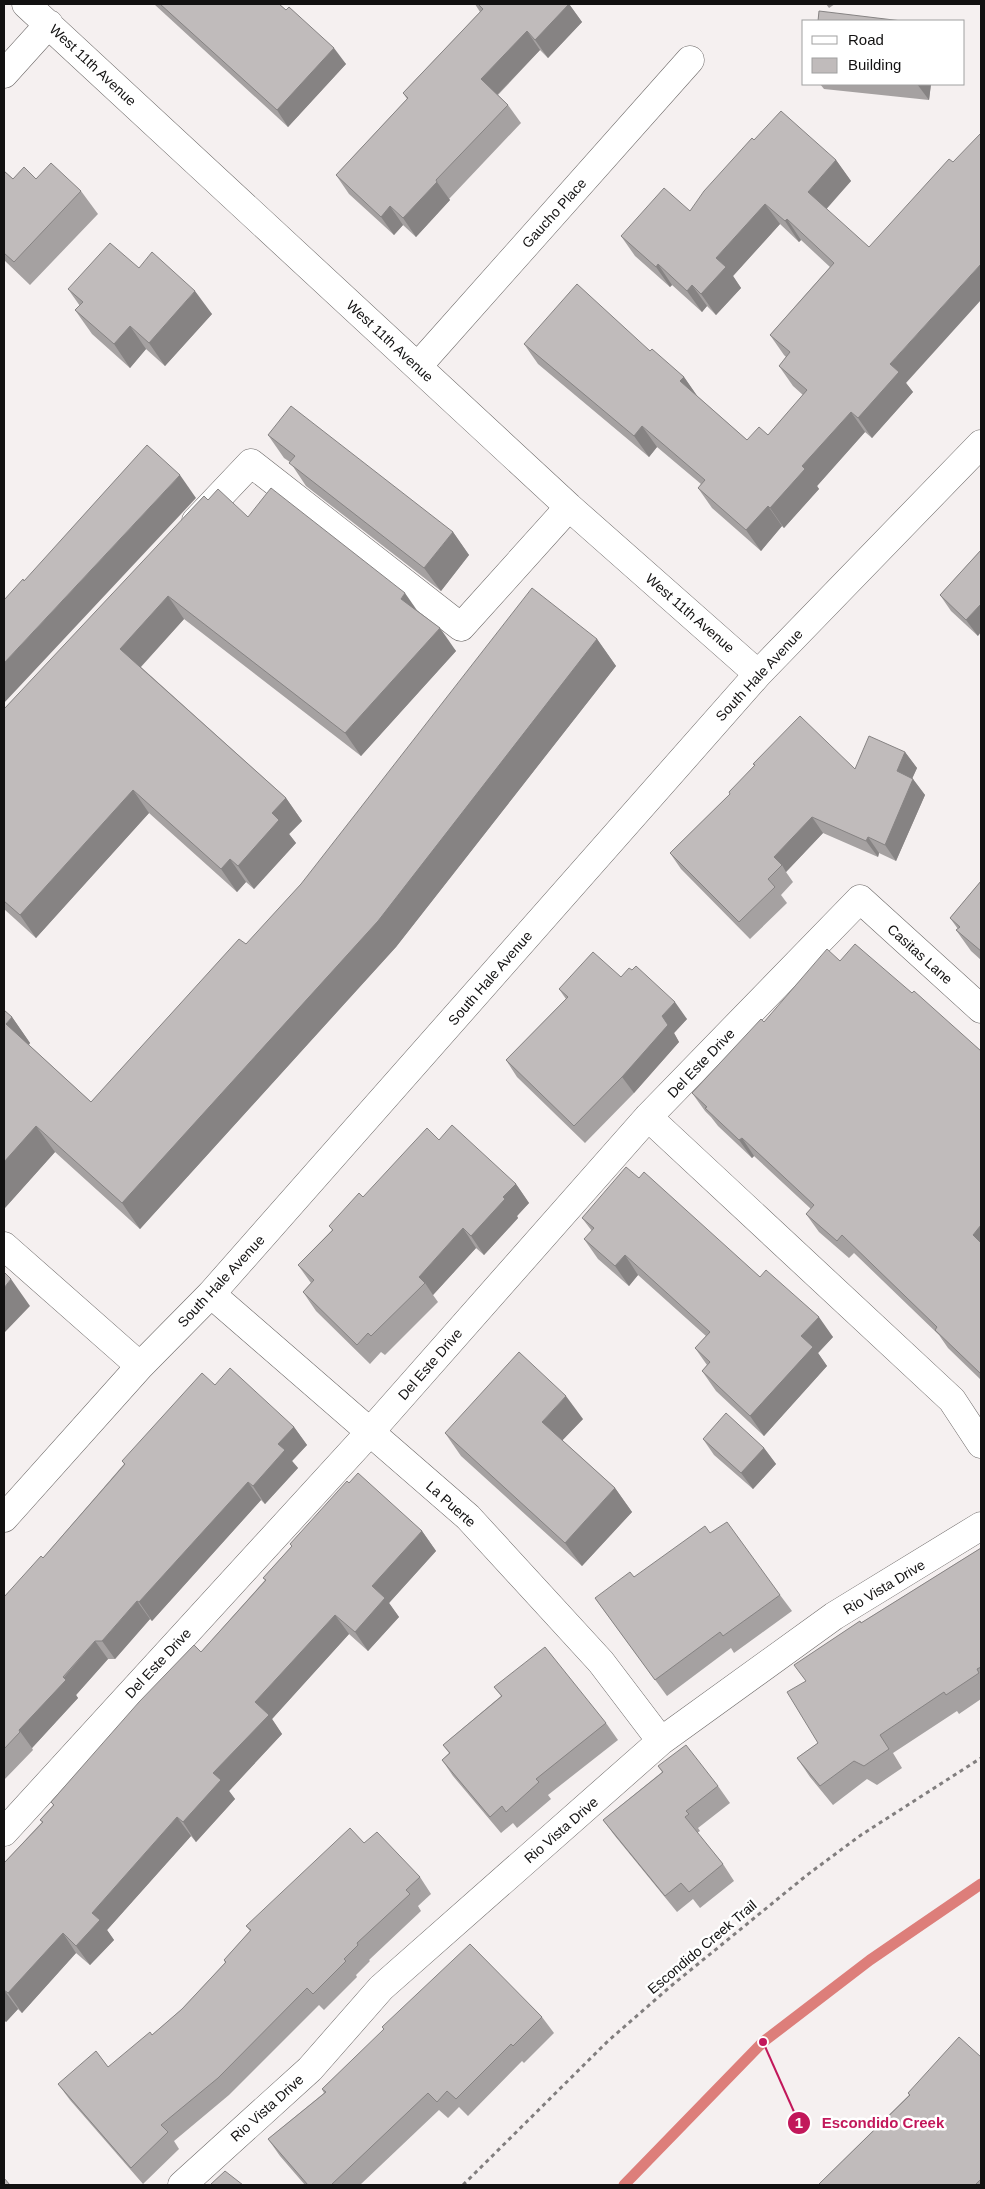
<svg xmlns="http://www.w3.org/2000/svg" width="985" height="2189" font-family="Arial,sans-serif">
<rect width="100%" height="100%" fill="#f5f0f0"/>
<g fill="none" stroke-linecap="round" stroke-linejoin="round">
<path stroke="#dd7e7a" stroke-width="11" d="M624 2185 763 2042 870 1960 981 1884"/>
<defs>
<path id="minor" d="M26 4 569 507 758 674
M4 74 49 24
M418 366 690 60
M196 521 251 463 461 627 569 507
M648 1117 952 1400 981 1444
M4 1246 140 1366
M211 1294 468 1517 601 1662 661 1741
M4 1518 140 1366 211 1294 758 674 981 444
M4 1832 370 1432 648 1117 860 899 981 1009
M182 2185 310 2069 381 1988 661 1741 834 1616 981 1526"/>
</defs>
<use href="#minor" stroke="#6c6867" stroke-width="29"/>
<path stroke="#817e7e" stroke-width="3" stroke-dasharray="4 4" stroke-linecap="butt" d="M463 2185 608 2041 671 1986 807 1875 861 1835 981 1758"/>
<use href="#minor" stroke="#fff" stroke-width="28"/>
</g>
<path fill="#a5a1a1" d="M154 4H279L346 64 288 127Z
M475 4H569L582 22 548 58 540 50 498 95 508 105 521 123 449 199 450 200 416 237 403 225 394 235 349 194 336 175 407 99 403 93 480 12Z
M826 4H835L829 8Z
M820 84H931L929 100 824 89Z
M754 140 836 160 851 181 826 208 906 383 913 392 872 438 865 432 817 486 819 489 784 528 782 526 761 551 712 508 698 488 701 484 657 447 649 457 538 364 524 344 650 351 684 377 697 396 747 440 768 435 803 395 793 386 779 366 786 357 784 355 770 335 830 267 801 240 799 242 780 224 733 276 741 288 716 315 707 306 702 312 672 285 670 287 635 256 621 236 690 211Z
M4 171 13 179H36L81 191 98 214 30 285 4 260Z
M139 268 212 314 165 366 146 349 130 368 92 334 75 310 80 306 68 289Z
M268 435 453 532 469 555 441 591 306 486 290 462 284 458Z
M208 500 248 517 419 613 456 651 361 756 184 619 141 667 286 798 302 821 289 834 296 843 254 889 246 882 237 892 149 813 36 938 4 909V709Z
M981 550 978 636 951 611 940 595Z
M597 639 616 666 396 947 140 1229 55 1152 4 1209 12 1017 30 1043 29 1045 91 1102 246 944Z
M905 752 917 768 912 778 925 795 896 861 879 853 878 857 823 833 786 872 793 882 781 895 787 903 750 939 681 869 670 853 730 794 755 766 753 764 855 769Z
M981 881V960L971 951 956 930 958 929 950 918Z
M840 961 912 993 981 1051V1380L948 1348 939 1335 854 1253 849 1258 819 1232 806 1214 811 1209 754 1156 752 1158 718 1126 711 1117 705 1111 692 1093 764 1022Z
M621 977 687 1019 674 1033 679 1042 634 1093 585 1143 517 1077 506 1060 566 999 559 989Z
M439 1140 516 1184 529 1203 517 1216 518 1218 484 1255 476 1248 433 1295 438 1302 385 1355 381 1352 370 1364 316 1311 303 1292 311 1283 298 1265 332 1230 329 1226 363 1197Z
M639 1178 833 1337 818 1353 827 1366 764 1436 716 1391 702 1371 707 1365 695 1348 706 1336 638 1275 629 1286 598 1259 584 1239 592 1231 582 1218Z
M215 1385 294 1427 307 1445 292 1461 298 1468 265 1504 261 1500 152 1621 150 1619 115 1659H108L76 1695 78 1698 32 1748 33 1750 4 1780V1597L43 1558 124 1464 122 1461Z
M583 1419 562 1440 615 1488 632 1512 582 1566 461 1456 445 1433Z
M703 1439 764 1448 776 1464 753 1489 714 1455Z
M349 1483 422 1531 436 1551 389 1603 399 1617 368 1651 349 1634 272 1719 282 1734 229 1791 235 1799 196 1842 191 1836 107 1930 114 1940 90 1965 76 1953 22 2013 18 2009 6 2022 4 2020V1863L42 1822 40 1820 53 1805 51 1802 201 1652 265 1580 263 1578Z
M710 1533 780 1595 792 1611 734 1653 731 1648 667 1696 595 1598 634 1577Z
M981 1548V1699L959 1714 957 1711 893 1753 902 1768 877 1785 867 1779 833 1805 810 1777 797 1758 818 1743 806 1681 861 1623Z
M494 1687 606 1723 618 1740 548 1795 551 1799 517 1828 513 1823 501 1833 453 1776 442 1760 449 1753 443 1745 501 1696Z
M658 1766 718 1786 730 1803 698 1828 700 1831 697 1833 723 1864 734 1881 700 1908 693 1899 677 1912 615 1836 603 1820 662 1772Z
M364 1843 420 1877 431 1894 418 1906 421 1911 369 1960 370 1961 356 1975 357 1977 324 2010 319 2005 229 2095 174 2141 179 2149 143 2184 70 2100 58 2084 108 2067 152 2035 182 2009 225 1963 224 1960 250 1931 246 1926Z
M542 2017 554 2033 524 2063 522 2061 468 2116 459 2107 448 2118 439 2110 360 2185H305L280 2156 268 2139 324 2093 322 2089 384 2030 382 2027Z
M981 2057V2185H818L909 2095 908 2093Z"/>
<path fill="#868383" d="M569 4 582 22 548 58 535 40Z
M527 31 540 50 494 98 481 79Z
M334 48 346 64 288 127 277 110Z
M917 84H931L929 100Z
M836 160 851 181 823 213 808 192Z
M437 182 450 200 416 237 403 218Z
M765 204 780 224 733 276 741 288 716 315 701 294 716 258Z
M390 206 403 225 394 235 381 217Z
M787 219 801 240 799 242 785 221Z
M658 264 672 285 670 287 656 267Z
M981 264V300L906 383 913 392 872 438 858 418 890 364Z
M692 285 707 306 702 312 687 291Z
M195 291 212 314 165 366 149 343Z
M130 326 146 349 130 368 114 344Z
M684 377 698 397 680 381Z
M851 412 865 432 817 486 819 489 784 528 770 508 802 466Z
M642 426 657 447 649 457 634 436Z
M180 475 196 498 4 703V663Z
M768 506 782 526 761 551 746 530Z
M453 532 469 555 441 591 424 568Z
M405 593 421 616 401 599Z
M168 596 184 619 136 672 120 649Z
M981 604V632L978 636 966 620Z
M440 628 456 651 361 756 345 733Z
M597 639 616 666 396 947 140 1229 122 1203Z
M905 752 917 768 908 788 897 771Z
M913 779 925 795 896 861 885 845Z
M133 790 149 813 36 938 20 915Z
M286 798 302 821 289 834 296 843 254 889 238 866 272 813Z
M812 817 823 833 786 872 782 865 774 857Z
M868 837 879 853 878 857 866 841Z
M230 859 246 882 237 892 221 869Z
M675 1002 687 1019 674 1033 679 1042 634 1093 622 1077 662 1016Z
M12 1017 30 1043 24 1050 6 1024Z
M36 1126 55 1152 4 1209V1162Z
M742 1138 754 1156 752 1158 739 1140Z
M516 1184 529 1203 517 1216 518 1218 484 1255 471 1236 503 1197Z
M981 1225V1247L973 1235Z
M463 1228 476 1248 433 1295 425 1283 419 1277Z
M625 1255 638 1275 629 1286 615 1266Z
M11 1279 30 1306 5 1332 4 1330V1288Z
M819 1317 833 1337 818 1353 827 1366 764 1436 750 1416 801 1336Z
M566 1396 583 1419 558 1445 542 1422Z
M294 1427 307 1445 292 1461 298 1468 265 1504 253 1486 278 1444Z
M764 1448 776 1464 753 1489 741 1473Z
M248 1482 261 1500 152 1621 139 1602Z
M615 1488 632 1512 582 1566 565 1543Z
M422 1531 436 1551 389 1603 399 1617 368 1651 355 1632 372 1586Z
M137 1601 150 1619 115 1659 102 1641Z
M335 1615 349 1634 272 1719 282 1734 229 1791 235 1799 196 1842 183 1822 213 1773 255 1702Z
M95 1641 108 1659 76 1695 78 1698 32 1748 19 1730Z
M177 1817 191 1836 107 1930 114 1940 90 1965 76 1946 92 1913Z
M63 1933 76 1953 22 2013 8 1993Z
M4 1990 18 2009 6 2022 4 2019Z"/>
<path fill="#c0bbbb" stroke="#868383" d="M160 4H279L286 10 289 7 334 48 277 110Z
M478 4H569L535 40 527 31 481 79 508 105 436 180 437 182 403 218 390 206 381 217 336 175 408 98 403 93 483 9Z
M819 11 902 21H818Z
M781 111 836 160 808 192 869 247 949 159 953 162 981 133V264L890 364 899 372 858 418 851 412 802 466 805 469 770 508 768 506 746 530 698 488 705 480 642 426 634 436 524 344 577 284 650 351 652 349 684 377 680 381 747 440 759 427 768 435 807 390 779 366 790 352 770 335 834 263 787 219 785 221 765 204 716 258 726 267 701 294 692 285 687 291 658 264 656 267 621 236 664 188 690 211 704 191 752 138 754 140Z
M51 163 81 191 14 262 4 253V171L13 179 24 167 36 179Z
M110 243 139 268 152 252 195 291 149 343 130 326 114 344 75 310 83 302 68 289Z
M291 406 453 532 424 568 289 463 295 456 268 435Z
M147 445 180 475 4 663V600L23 579 24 581Z
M271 488 405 593 401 599 440 628 345 733 168 596 120 649 286 798 272 813 279 820 238 866 230 859 221 869 133 790 20 915 4 901V709L204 496 208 500 218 489 248 517Z
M981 550V604L966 620 940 595Z
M532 588 597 639 378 921 122 1203 36 1126 4 1162V1010L12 1017 6 1024 91 1102 239 939 246 944 301 884Z
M800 716 855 769 869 736 905 752 897 771 913 779 885 845 868 837 866 841 812 817 774 857 782 865 768 879 775 887 739 922 670 853 730 794 729 792 755 765 753 764Z
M981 881V951L956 930 960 927 950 918Z
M855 944 912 993 914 991 981 1051V1225L973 1235 981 1243V1374L935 1330 937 1327 842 1235 837 1241 806 1214 814 1205 742 1138 739 1140 705 1108 707 1107 692 1093 761 1019 764 1022 827 949 840 961Z
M593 952 621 977 629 968 632 970 636 966 675 1002 662 1016 668 1025 622 1077 574 1126 506 1060 568 997 559 989Z
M452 1125 516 1184 503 1197 505 1199 471 1236 463 1228 419 1277 425 1283 371 1336 368 1333 357 1345 303 1292 314 1280 298 1265 333 1230 329 1226 359 1193 363 1197 427 1128 439 1140Z
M626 1167 639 1178 644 1172 760 1277 766 1270 819 1317 801 1336 813 1347 750 1416 702 1371 710 1362 695 1348 710 1332 625 1255 615 1266 584 1239 594 1228 582 1218Z
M4 1272 11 1279 4 1288Z
M519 1352 566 1396 542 1422 615 1488 565 1543 445 1433Z
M230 1368 294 1427 278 1444 285 1450 253 1486 248 1482 139 1602 137 1601 102 1641H95L63 1677 66 1680 19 1730 20 1732 4 1749V1597L41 1556 43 1558 125 1464 122 1461 202 1373 215 1385Z
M726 1413 764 1448 741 1473 703 1439Z
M358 1473 422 1531 372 1586 385 1598 355 1632 335 1615 255 1702 269 1715 213 1773 221 1780 183 1822 177 1817 92 1913 100 1920 76 1946 63 1933 8 1993 4 1990V1863L43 1822 40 1820 54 1805 51 1802 139 1702 194 1645 201 1652 266 1580 263 1578 292 1546 290 1544 347 1481 349 1483Z
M727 1522 780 1595 723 1636 720 1632 655 1680 595 1598 630 1572 634 1577 705 1526 710 1533Z
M981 1548V1667L977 1669 979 1673 946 1695 944 1692 880 1735 889 1749 864 1766 854 1761 820 1786 797 1758 818 1743 787 1692 806 1681 794 1665 860 1621 861 1623Z
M545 1647 606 1723 536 1779 539 1782 506 1812 502 1806 490 1817 442 1760 450 1753 443 1745 502 1696 494 1687Z
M686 1745 718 1786 686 1811 689 1814 685 1817 723 1864 689 1892 681 1883 665 1896 603 1820 663 1772 658 1766Z
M350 1828 364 1843 377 1832 420 1877 406 1890 410 1894 357 1943 358 1945 344 1959 346 1961 313 1994 307 1988 218 2078 161 2125 168 2132 131 2168 58 2084 96 2051 108 2067 150 2032 152 2035 182 2009 226 1962 224 1960 251 1930 246 1926Z
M470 1944 542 2017 513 2046 511 2044 456 2099 447 2091 437 2102 428 2093 331 2185H308L268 2139 326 2092 322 2089 384 2029 382 2027Z
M959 2037 981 2057V2179L975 2185H818L910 2095 908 2093Z
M225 2171 243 2185H210Z
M4 2178 10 2185H4Z"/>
<g text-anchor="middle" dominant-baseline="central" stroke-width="5" stroke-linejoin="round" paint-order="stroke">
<g font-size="14" fill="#121111" stroke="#fff">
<text transform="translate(93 65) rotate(43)">West 11th Avenue</text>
<text transform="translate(554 213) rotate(-48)">Gaucho Place</text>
<text transform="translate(390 341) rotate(43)">West 11th Avenue</text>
<text transform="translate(690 613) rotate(41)">West 11th Avenue</text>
<text transform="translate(759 675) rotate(-47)">South Hale Avenue</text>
<text transform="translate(920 954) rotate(42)">Casitas Lane</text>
<text transform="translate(490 978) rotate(-49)">South Hale Avenue</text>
<text transform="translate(701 1063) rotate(-46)">Del Este Drive</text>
<text transform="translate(221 1281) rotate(-47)">South Hale Avenue</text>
<text transform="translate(430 1364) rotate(-49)">Del Este Drive</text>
<text transform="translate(451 1504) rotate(42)">La Puerte</text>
<text transform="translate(884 1587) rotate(-31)">Rio Vista Drive</text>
<text transform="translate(158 1663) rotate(-47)">Del Este Drive</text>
<text transform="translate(561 1830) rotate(-41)">Rio Vista Drive</text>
<text transform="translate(702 1947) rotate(-40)">Escondido Creek Trail</text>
<text transform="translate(267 2108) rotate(-42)">Rio Vista Drive</text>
</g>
</g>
<path fill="none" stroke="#c2185b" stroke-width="2" d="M763 2042L799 2123"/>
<g fill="#c2185b" stroke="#fff" stroke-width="2">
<circle cx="763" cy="2042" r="5"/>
<circle cx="799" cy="2123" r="12"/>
</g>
<g font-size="15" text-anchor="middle" font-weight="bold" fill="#fff">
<text x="799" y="2128">1</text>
</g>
<g font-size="15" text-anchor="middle" font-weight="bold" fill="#c2185b" stroke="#fff" stroke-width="5" stroke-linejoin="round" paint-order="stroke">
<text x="883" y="2128">Escondido Creek</text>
</g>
<rect width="985" height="2189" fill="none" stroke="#121111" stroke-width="10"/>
<rect x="802" y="20" width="162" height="65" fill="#ffffff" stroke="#a0a0a0"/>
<rect x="812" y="36" width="25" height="8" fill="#ffffff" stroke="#a0a0a0"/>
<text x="848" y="45" font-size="15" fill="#121111">Road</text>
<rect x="812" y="58" width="25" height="15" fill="#c0bbbb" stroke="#a0a0a0"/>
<text x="848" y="70" font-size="15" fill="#121111">Building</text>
</svg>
